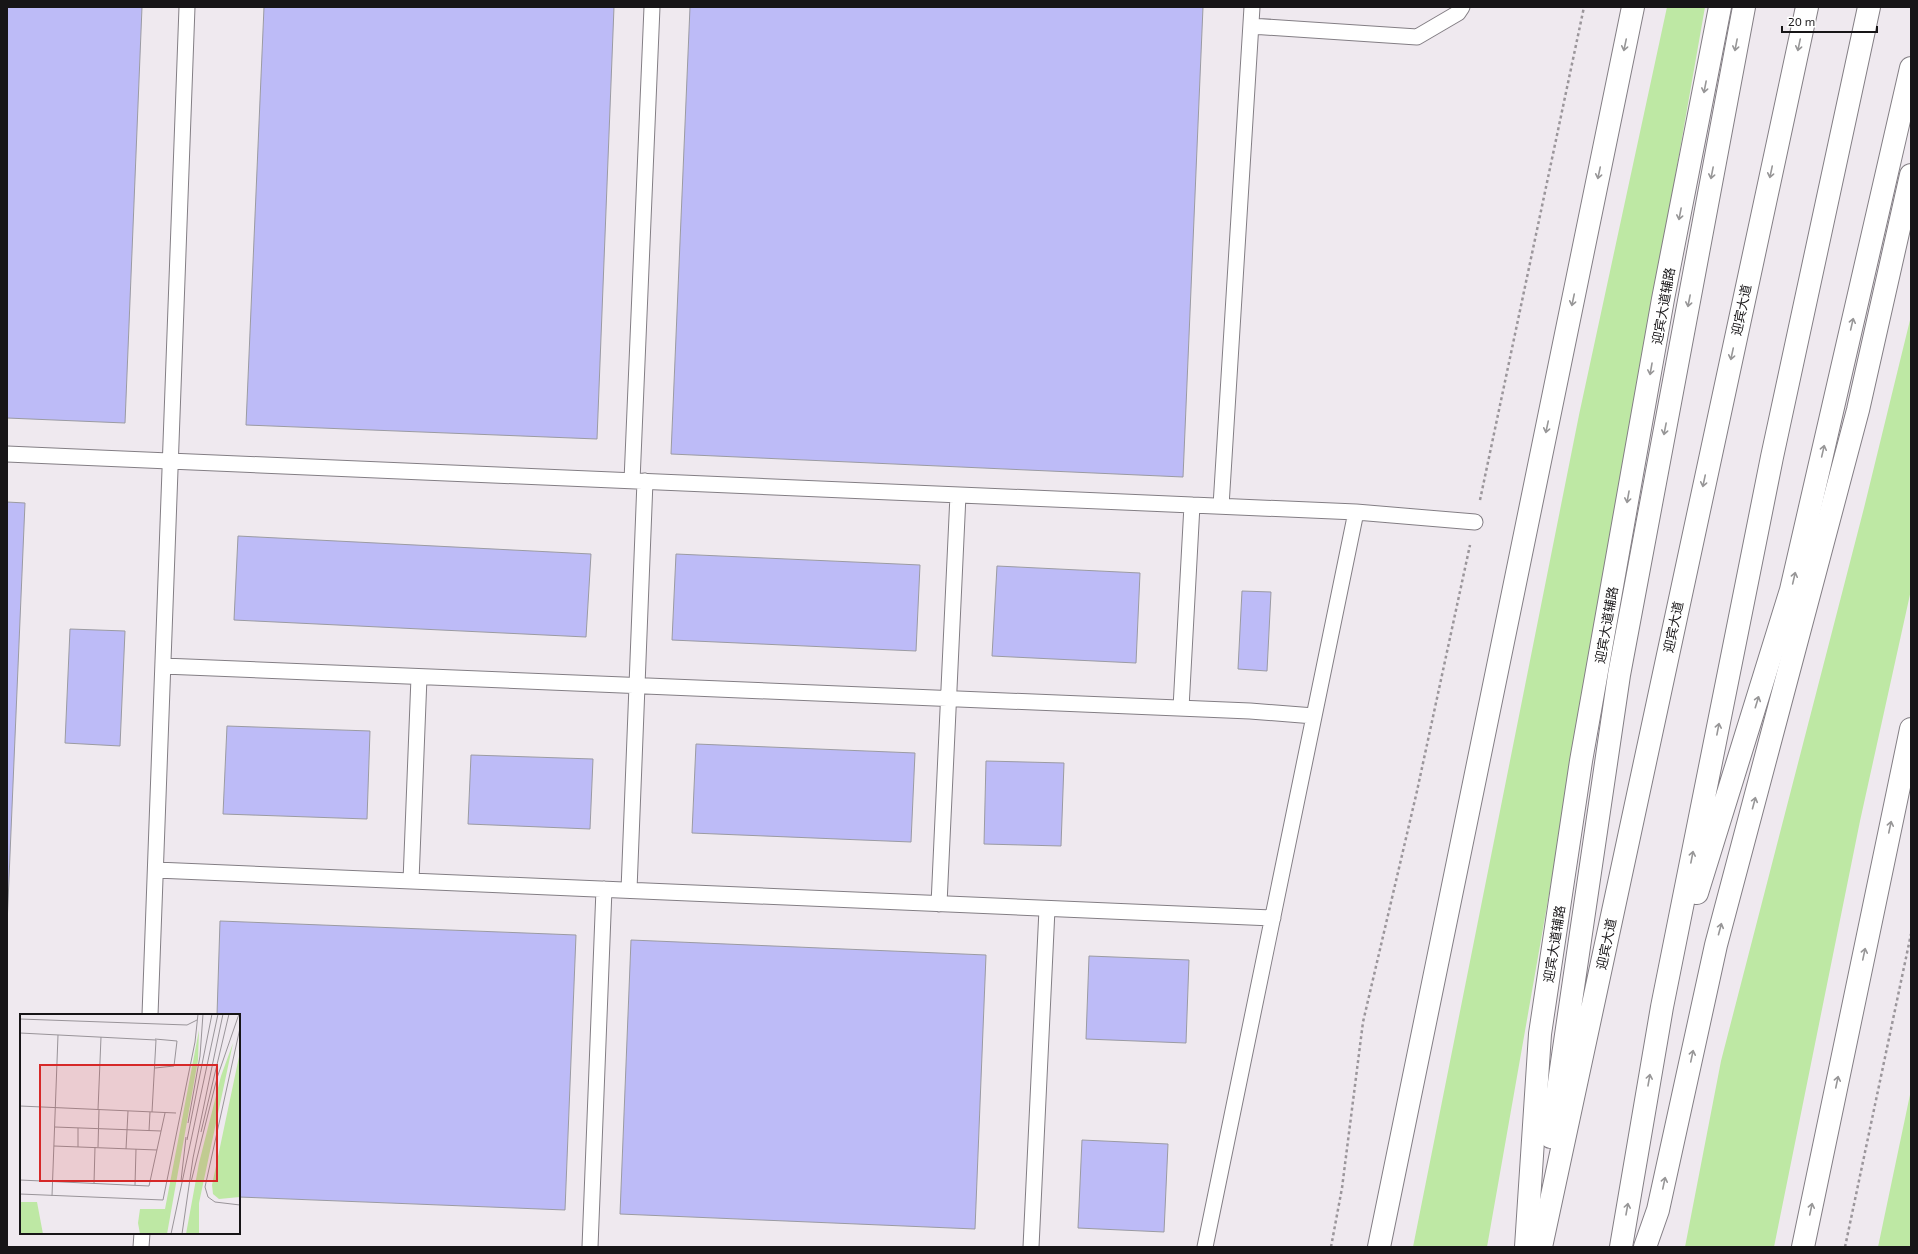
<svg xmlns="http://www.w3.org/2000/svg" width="1918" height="1254" font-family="'Exo 2','Noto Sans SC',sans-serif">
<rect width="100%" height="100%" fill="#efe9ef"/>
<path fill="#bee8a4" d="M1667 7H1705L1487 1247H1413L1579 415Z
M1911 316V590L1860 821 1774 1247H1685L1721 1061 1864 508Z
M1911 1090V1247H1878Z"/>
<path fill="#bdbbf7" stroke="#9b9ba2" d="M7 7H142L125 423 7 418Z
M264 7H614L597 439 246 425Z
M690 7H1203L1183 477 671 454Z
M7 502 25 503 7 925Z
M238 536 591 554 586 637 234 620Z
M676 554 920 565 916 651 672 640Z
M997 566 1140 573 1136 663 992 656Z
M1242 591 1271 592 1267 671 1238 669Z
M70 629 125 631 120 746 65 743Z
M227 726 370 731 367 819 223 814Z
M696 744 915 753 911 842 692 833Z
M471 755 593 759 590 829 468 824Z
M986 761 1064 763 1061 846 984 844Z
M220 921 576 935 565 1210 239 1197V1015H217Z
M631 940 986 955 975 1229 620 1214Z
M1089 956 1189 960 1186 1043 1086 1039Z
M1082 1140 1168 1144 1164 1232 1078 1228Z"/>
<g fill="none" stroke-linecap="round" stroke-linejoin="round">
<defs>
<path id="lane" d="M1251 26 1417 37 1458 13 1462 7
M7 454 1356 512 1475 522
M632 481 652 7
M1221 506 1252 7
M163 666 1250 711 1314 716
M1181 708 1192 505
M156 870 1273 918
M411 881 419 677
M629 890 645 481
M939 904 958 495
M150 1015 187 7
M141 1247 142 1233
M590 1247 604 889
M1031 1247 1047 909
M1205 1247 1356 512"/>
<path id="secondary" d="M1379 1247 1633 7
M1803 1247 1911 729"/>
<path id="primary" d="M1526 1247 1540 1034 1581 761 1663 299 1720 7
M1645 1247 1658 1210 1716 945 1858 410 1911 175"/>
<path id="highway" d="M1697 893 1791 590 1911 68
M1551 1137 1619 675 1744 7
M1541 1247 1807 7
M1621 1247 1662 1007 1772 457 1869 7"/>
</defs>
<use href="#lane" stroke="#837e84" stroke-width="17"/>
<use href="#secondary" stroke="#837e84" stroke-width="24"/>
<use href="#primary" stroke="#837e84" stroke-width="24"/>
<use href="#highway" stroke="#837e84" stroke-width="24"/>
<path stroke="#9b969b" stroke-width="2.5" stroke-dasharray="3 3" stroke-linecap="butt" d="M1480 500 1584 7
M1331 1247 1342 1188 1363 1022 1417 791 1470 545
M1845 1247 1911 934"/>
<use href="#lane" stroke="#fff" stroke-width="15"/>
<use href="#secondary" stroke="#fff" stroke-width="22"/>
<use href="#primary" stroke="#fff" stroke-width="22"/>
<use href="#highway" stroke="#fff" stroke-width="22"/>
</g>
<defs><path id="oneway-shaft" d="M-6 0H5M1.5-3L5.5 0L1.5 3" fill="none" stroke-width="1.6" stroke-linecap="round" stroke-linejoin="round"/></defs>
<g stroke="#979697">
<use href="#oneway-shaft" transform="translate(1625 45) rotate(102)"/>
<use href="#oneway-shaft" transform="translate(1736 45) rotate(101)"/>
<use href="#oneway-shaft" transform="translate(1799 45) rotate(102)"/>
<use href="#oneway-shaft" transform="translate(1705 87) rotate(101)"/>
<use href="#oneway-shaft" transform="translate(1771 172) rotate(102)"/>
<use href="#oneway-shaft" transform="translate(1599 173) rotate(102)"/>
<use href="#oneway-shaft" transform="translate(1712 173) rotate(101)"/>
<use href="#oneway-shaft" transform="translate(1680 214) rotate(101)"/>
<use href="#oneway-shaft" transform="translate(1573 300) rotate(102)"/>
<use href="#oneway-shaft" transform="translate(1689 301) rotate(101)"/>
<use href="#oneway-shaft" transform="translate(1852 324) rotate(-77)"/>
<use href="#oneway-shaft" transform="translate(1732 354) rotate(102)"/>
<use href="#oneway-shaft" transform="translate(1651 369) rotate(100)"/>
<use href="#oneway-shaft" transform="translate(1547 427) rotate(102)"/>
<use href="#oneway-shaft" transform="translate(1665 429) rotate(101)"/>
<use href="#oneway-shaft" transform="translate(1823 451) rotate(-77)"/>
<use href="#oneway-shaft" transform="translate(1704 481) rotate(102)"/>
<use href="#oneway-shaft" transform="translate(1628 497) rotate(100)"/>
<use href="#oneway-shaft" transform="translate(1794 578) rotate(-77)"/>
<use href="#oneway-shaft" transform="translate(1757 702) rotate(-73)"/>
<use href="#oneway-shaft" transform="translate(1718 729) rotate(-79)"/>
<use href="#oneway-shaft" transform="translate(1754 803) rotate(-75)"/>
<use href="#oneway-shaft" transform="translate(1890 827) rotate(-78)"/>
<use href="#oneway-shaft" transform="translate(1692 857) rotate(-79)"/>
<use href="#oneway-shaft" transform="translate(1720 929) rotate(-75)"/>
<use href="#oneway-shaft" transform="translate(1864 954) rotate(-78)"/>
<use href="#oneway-shaft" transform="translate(1692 1056) rotate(-78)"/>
<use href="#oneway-shaft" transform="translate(1649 1080) rotate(-80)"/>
<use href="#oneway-shaft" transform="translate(1837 1082) rotate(-78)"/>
<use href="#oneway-shaft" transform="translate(1664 1183) rotate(-78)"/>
<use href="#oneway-shaft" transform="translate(1627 1209) rotate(-80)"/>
<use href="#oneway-shaft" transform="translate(1811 1209) rotate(-78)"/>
</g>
<g text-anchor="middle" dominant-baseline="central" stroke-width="4" stroke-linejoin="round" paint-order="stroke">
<g font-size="13" fill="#171517" stroke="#fff">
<text transform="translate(1663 306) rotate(-80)">迎宾大道辅路</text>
<text transform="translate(1741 310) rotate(-78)">迎宾大道</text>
<text transform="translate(1606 625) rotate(-80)">迎宾大道辅路</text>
<text transform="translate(1673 627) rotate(-78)">迎宾大道</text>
<text transform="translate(1554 944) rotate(-81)">迎宾大道辅路</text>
<text transform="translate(1606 944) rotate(-78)">迎宾大道</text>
</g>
</g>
<g transform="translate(20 1014)">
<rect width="220" height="220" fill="#efe9ef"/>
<path d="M179 16 178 46 147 220H120L118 209 120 195H145ZM213 29 179 189V220H166L179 149 201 62ZM220 38V183L199 185 193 180 192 171ZM0 188H17L23 220H0Z" fill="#bee8a4"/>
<path fill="none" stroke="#999499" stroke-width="1" d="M0 5 167 11 177 6M220 14 185 173 188 183 195 188 220 191M0 19 136 26 132 98M135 25 157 27 154 52 135 54M0 92 156 99M78 96 81 23M168 109 180 42 183 0M35 113 141 117M129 117 130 98M181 118 209 0M167 126 192 0M34 132 137 136M58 133V114M78 133 79 96M106 135 108 97M0 166 129 172 145 99M161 167 166 123M171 168 197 64 219 0M74 169 75 133M115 171 116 135M0 180 143 186 175 28 178 0M32 182 38 21M151 220 198 0M162 220 173 144 203 0"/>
<path fill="#d62828" fill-opacity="0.15" stroke="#d62828" stroke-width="2" d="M20 51H197V167H20Z"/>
<rect width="220" height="220" fill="none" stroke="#171517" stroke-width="2"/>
</g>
<rect width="1918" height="1254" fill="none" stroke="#171517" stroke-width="16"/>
<path d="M1782 26v6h95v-6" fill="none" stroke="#171517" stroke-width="2"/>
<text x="1788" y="26" font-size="12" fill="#171517" stroke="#ffffff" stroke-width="3" paint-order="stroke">20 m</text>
</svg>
